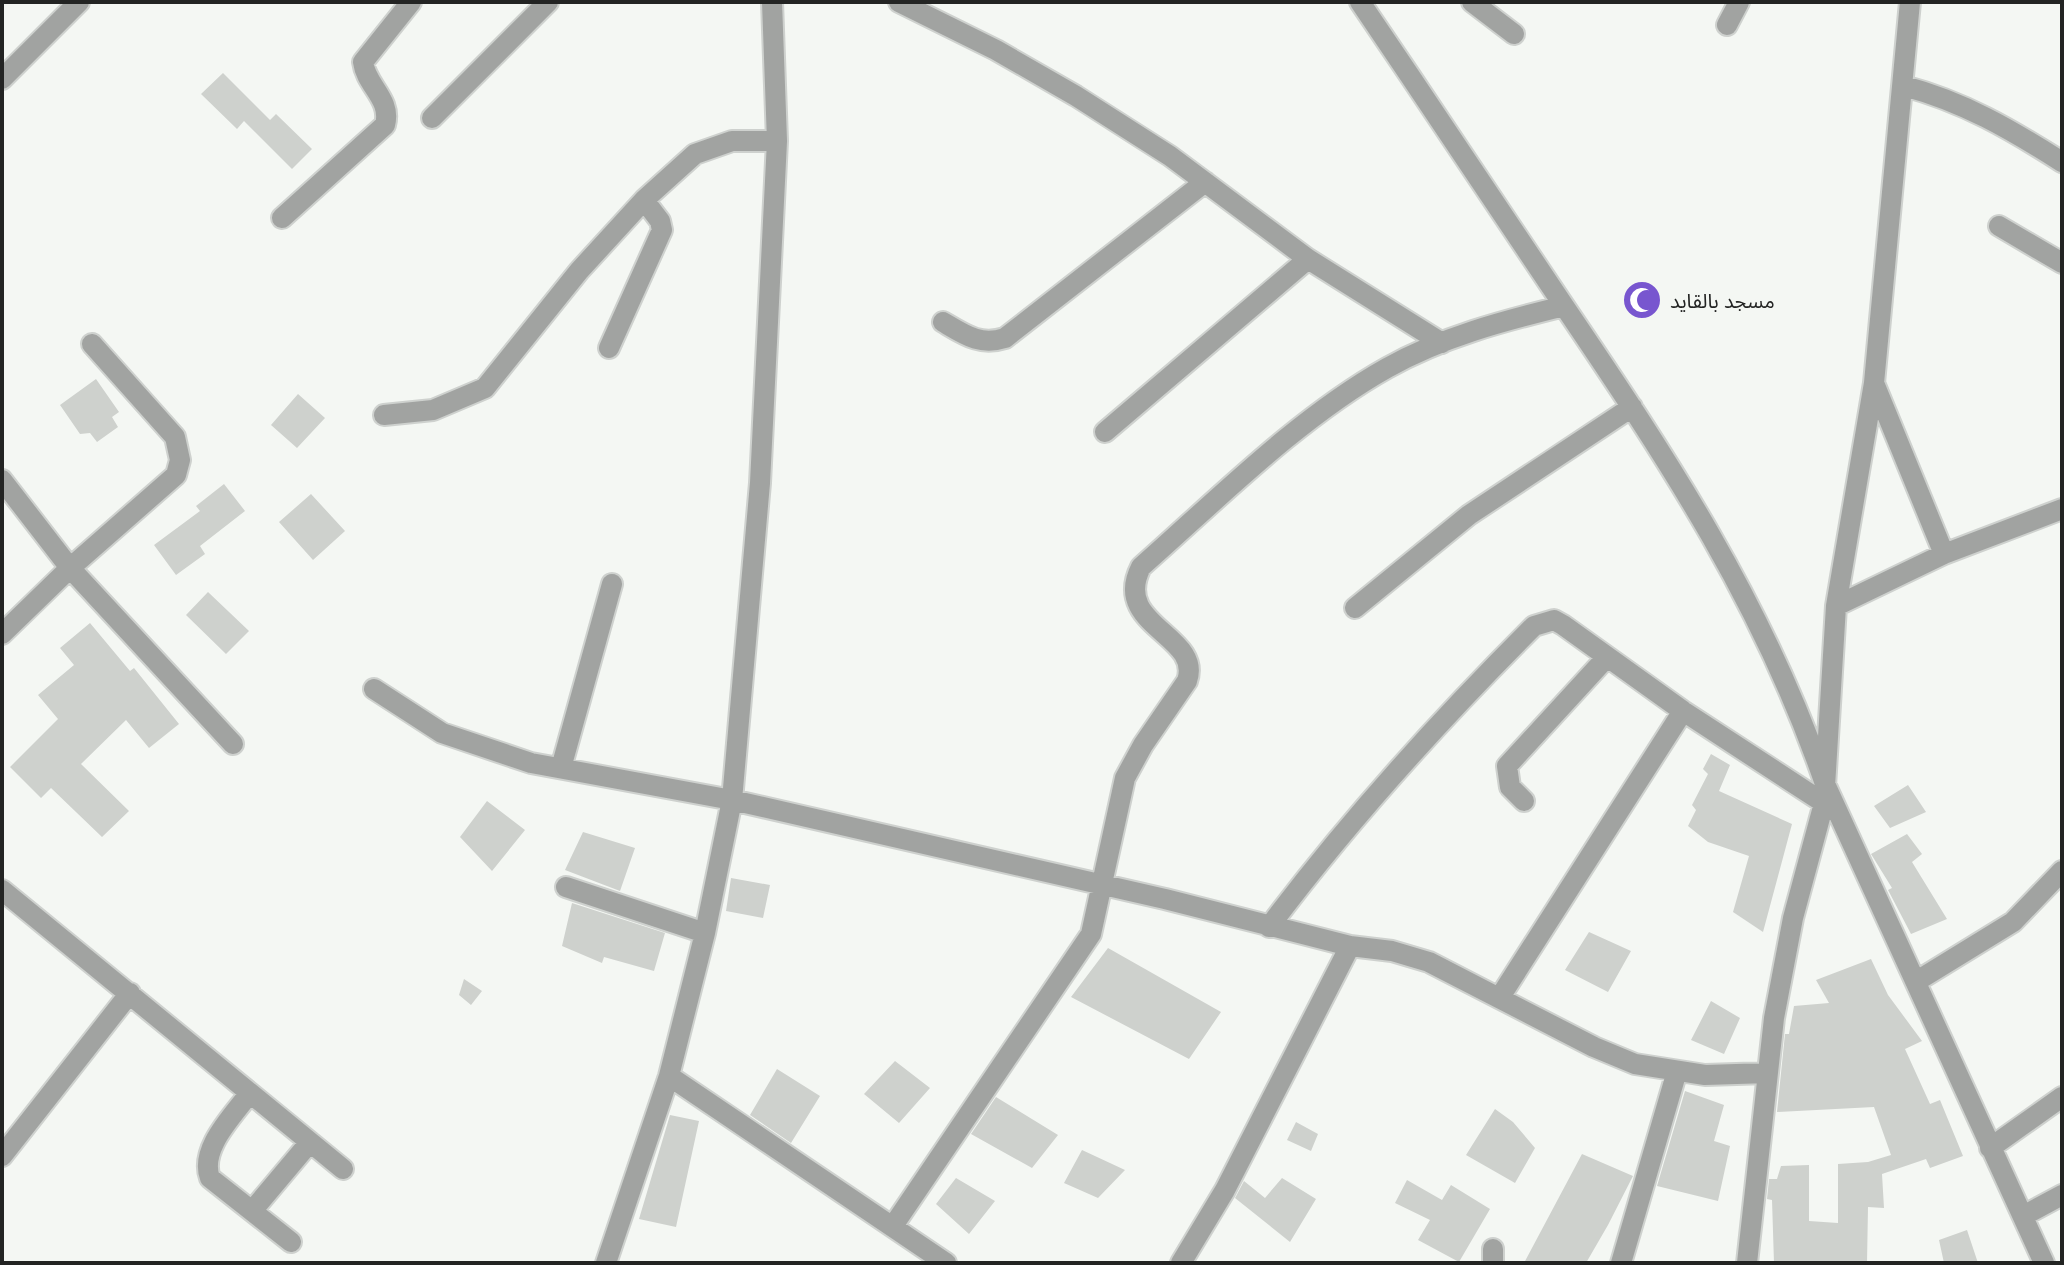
<svg xmlns="http://www.w3.org/2000/svg" width="2064" height="1265" font-family="'Noto Sans','Noto Sans Arabic',sans-serif">
<rect width="100%" height="100%" fill="#f4f7f3"/>
<path fill="#ced1cd" d="M223 73 270 120 276 114 312 149 292 169 244 121 237 129 201 94Z
M96 379 119 412 112 417 118 427 97 442 90 433 80 434 60 405Z
M298 394 325 418 297 448 271 425Z
M224 484 245 511 200 546 205 554 176 575 154 545 200 511 196 506Z
M311 494 345 531 313 560 279 522Z
M208 592 249 631 226 654 186 615Z
M90 623 130 671 134 668 179 724 149 748 126 720 81 764 129 811 102 837 51 788 41 798 10 767 58 719 38 695 74 665 60 648Z
M1711 754 1730 765 1719 791 1792 824 1763 932 1733 912 1749 856 1708 842 1688 826 1696 810 1692 805 1708 774 1703 769Z
M1908 785 1926 812 1890 828 1874 806Z
M487 801 525 830 492 871 460 837Z
M583 832 635 848 620 891 565 870Z
M1907 834 1922 854 1912 862 1947 919 1911 934 1888 890 1892 888 1871 854Z
M731 878 770 885 763 918 726 911Z
M572 903 665 933 654 971 604 957 602 963 562 946Z
M1589 932 1631 951 1608 992 1565 970Z
M1108 948 1221 1012 1189 1059 1071 997Z
M1871 959 1888 995 1922 1041 1905 1049 1930 1104 1940 1100 1963 1156 1930 1168 1926 1159 1882 1174 1884 1208 1868 1207 1867 1263H1774L1772 1200 1767 1199 1769 1179H1777L1781 1166 1809 1165V1221L1838 1223V1164L1868 1162 1891 1155 1874 1107 1777 1112 1785 1034H1789L1794 1006 1829 1003 1816 980Z
M464 979 482 991 471 1005 459 995Z
M1711 1001 1740 1018 1724 1054 1691 1040Z
M895 1061 930 1088 899 1123 864 1094Z
M777 1069 820 1096 791 1143 750 1115Z
M1685 1091 1724 1105 1714 1141 1730 1146 1718 1201 1657 1186Z
M996 1097 1058 1135 1032 1168 971 1134Z
M1495 1109 1513 1122 1535 1148 1515 1183 1466 1155Z
M670 1115 699 1121 676 1227 639 1219Z
M1296 1122 1318 1134 1311 1151 1287 1140Z
M1082 1150 1125 1170 1098 1198 1064 1183Z
M1582 1154 1633 1176 1608 1225 1586 1263H1524Z
M956 1178 995 1201 969 1234 936 1204Z
M1282 1178 1316 1199 1290 1242 1235 1198 1244 1181 1265 1198Z
M1407 1180 1442 1200 1451 1185 1490 1209 1459 1262 1418 1240 1430 1220 1395 1203Z
M1967 1230 1978 1263H1944L1939 1240Z"/>
<g fill="none" stroke-linecap="round" stroke-linejoin="round">
<defs>
<path id="minor" d="M899 2 996 50 1076 96 1170 156 1308 259 1442 343
M1360 2C1428 102 1495 203 1562 303 1669 461 1763 603 1825 784L2044 1263
M1472 2 1514 34
M1727 25 1739 2
M2 79 79 2
M1904 86C1964 102 2010 129 2062 162
M432 118 548 2
M282 218 385 125C392 99 366 86 363 62L411 2
M1999 226 2062 263
M943 322C965 335 980 346 1005 338L1205 182
M92 344 175 437 180 460 176 475 70 568 233 744
M609 348 662 230 660 221 644 200
M1874 383 1944 554
M384 415 433 410 485 388 579 271 644 200 695 154 732 141H777
M1105 432 1308 259
M2 480 70 568 2 634
M1836 606 1944 554 2062 509
M1355 608 1469 515 1632 407
M374 689 442 733 531 763 732 800 1165 899 1350 946 1392 951 1429 962 1594 1047 1635 1064 1705 1075 1768 1073
M561 768 612 584
M1524 801 1510 787 1507 766 1607 657
M566 887 705 933
M2 890 343 1169
M1269 927C1350 819 1439 721 1534 626L1554 620 1563 625 1683 711 1824 803
M1917 981 2013 922 2062 871
M1500 997 1683 711
M669 1076 946 1263
M249 1094C233 1116 199 1149 210 1178L291 1242
M1990 1148 2062 1097
M2 1156 130 993
M252 1211 310 1142
M2023 1216 2062 1195
M893 1226 1091 934 1125 778 1143 745 1187 681C1203 635 1111 626 1141 567 1217 500 1298 418 1387 368 1442 337 1503 321 1564 306
M1493 1249V1263
M606 1263 669 1076 705 933 732 800 760 483 777 141 772 2
M1181 1263 1225 1190 1350 946
M1621 1263 1677 1071
M1747 1263 1774 1018 1793 918 1824 803 1836 606 1874 383 1910 2"/>
</defs>
<use href="#minor" stroke="#ced1ce" stroke-width="24"/>
<use href="#minor" stroke="#a1a3a1" stroke-width="20"/>
</g>
<defs>
<symbol id="mosque-disc" viewBox="-11 -11 22 22"><circle r="9.5" fill="#7856cf" stroke="#f4f7f3"/><path d="M3.5-4.9A6 6 0 1 0 3.5 4.9A5 5 0 1 1 3.5-4.9Z" fill="#fff"/></symbol>
</defs>
<g fill-rule="evenodd">
<use href="#mosque-disc" x="1620" y="278" width="44" height="44"/>
</g>
<g text-anchor="middle" dominant-baseline="central" stroke-width="6" stroke-linejoin="round" paint-order="stroke">
<g font-size="20" fill="#232423" stroke="#f4f7f3" text-anchor="start">
<text x="1670" y="300">مسجد بالقايد</text>
</g>
</g>
<rect width="2064" height="1265" fill="none" stroke="#232423" stroke-width="8"/>
</svg>
